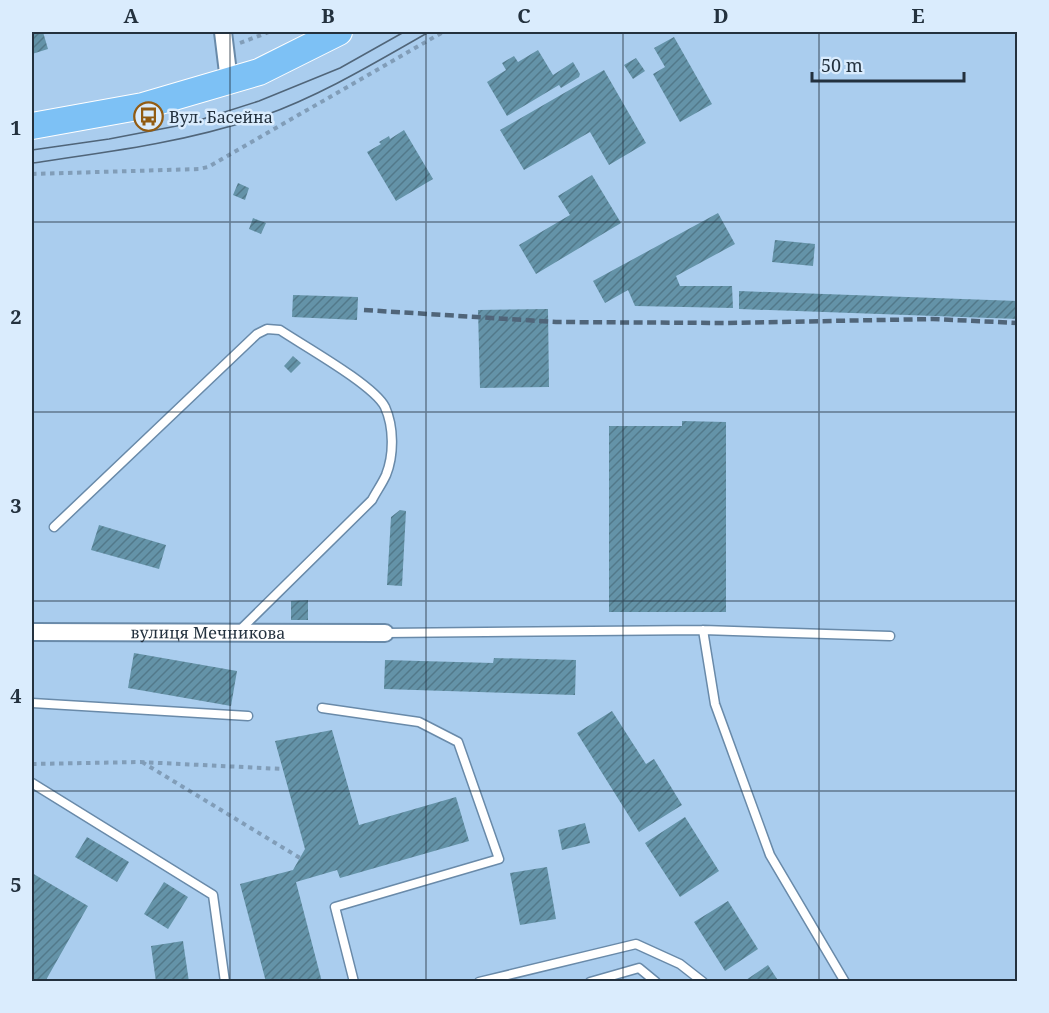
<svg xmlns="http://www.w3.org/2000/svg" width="1049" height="1013" font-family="'Noto Serif',serif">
<defs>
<pattern id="building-hatch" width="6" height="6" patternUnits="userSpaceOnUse" patternTransform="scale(1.5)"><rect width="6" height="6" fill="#6493a8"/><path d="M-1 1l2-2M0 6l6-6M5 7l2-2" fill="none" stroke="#52798a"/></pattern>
</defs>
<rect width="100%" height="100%" fill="#aacdee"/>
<path fill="url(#building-hatch)" d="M32 32H43L48 49 32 54Z
M674 37 712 104 680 122 653 74 665 67 654 48Z
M538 50 553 75 573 62 580 74 579 77 561 88 559 85 507 116 487 82 506 70 502 63 514 56 518 62Z
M636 58 645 71 633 79 624 65Z
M604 70 646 143 609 165 590 132 524 170 500 130Z
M404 130 433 179 396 201 367 152 381 144 379 142 389 136 390 139Z
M592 175 621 223 536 274 519 245 570 215 558 196Z
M238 183 249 188 245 200 233 195Z
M718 213 735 244 676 276 680 286H732L733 308 635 306 628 290 605 303 593 281Z
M253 218 266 223 261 234 249 229Z
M775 240 815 244 813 266 772 262Z
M739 291 1018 301V319L739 309Z
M293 295 358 297 357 320 292 317Z
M548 309 549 387 480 388 478 310Z
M293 356 301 363 291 373 284 366Z
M682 421 726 422V612H609V426H682Z
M400 510 406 511 402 586 387 585 391 517Z
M99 525 166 545 159 569 91 550Z
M308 600V620H291V601Z
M134 653 237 671 231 706 128 688Z
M494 658 576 660 575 695 384 689 385 660 493 663Z
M612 711 646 764 654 759 682 805 639 832 577 733Z
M332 730 359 825 456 797 469 841 340 878 337 870 296 882 322 982H266L240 884 293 870 305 849 275 741Z
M685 817 719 871 680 897 645 843Z
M585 823 590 843 562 850 558 830Z
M87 837 129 862 117 882 75 857Z
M547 867 556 919 520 925 510 873Z
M32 873 88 906 46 980 49 982H32Z
M164 882 188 897 168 929 144 914Z
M728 901 758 949 725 971 694 922Z
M183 941 189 982H156L151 946Z
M768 965 779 982H743Z"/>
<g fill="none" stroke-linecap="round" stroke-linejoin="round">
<defs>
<path id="service" d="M54 527 257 334 267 329 280 330C304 346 374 385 385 407 394 427 394 455 386 475 382 484 376 492 372 500L239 631
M703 630 715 704 770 855 845 982
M385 633 703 630 890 636
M32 703 248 716
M322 708 419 722 458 742 499 859 335 907 354 982
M32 783 213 895 225 982
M479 982 636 944 680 964 703 982
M590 982 639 968 656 982"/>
<g id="minor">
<path d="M223 32 229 81"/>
<path id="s1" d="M32 632 385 633"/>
</g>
<path id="primary" d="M32 126 143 106 259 72 339 32"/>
</defs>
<use href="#service" stroke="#698aa9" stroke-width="11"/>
<use href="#minor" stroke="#698aa9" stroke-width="20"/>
<use href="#primary" stroke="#fff" stroke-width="28"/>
<path stroke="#819db8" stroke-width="4" stroke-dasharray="4.5 4.5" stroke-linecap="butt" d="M240 43 269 32
M32 174 199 169 208 167 443 32
M142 762 300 858
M32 764 140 762 283 769"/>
<use href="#service" stroke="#fff" stroke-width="8"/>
<use href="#minor" stroke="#fff" stroke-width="16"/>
<use href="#primary" stroke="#7dc1f5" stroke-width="26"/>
<path stroke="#506579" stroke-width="1.5" d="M32 150 109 139 187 124 259 101 340 68 404 32
M32 163C109 152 188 142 263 116 322 95 376 62 429 32"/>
<path stroke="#506579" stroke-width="4.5" stroke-dasharray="9 4.5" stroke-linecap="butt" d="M364 310 556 322 726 323 933 319 1018 323"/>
</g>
<path fill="none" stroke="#23313e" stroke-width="1.5" stroke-opacity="0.55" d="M230 32V982M426 32V982M623 32V982M819 32V982M32 222H1018M32 412H1018M32 601H1018M32 791H1018"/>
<defs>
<symbol id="bus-ring" viewBox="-11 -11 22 22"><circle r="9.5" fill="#daecfd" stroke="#925c13" stroke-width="1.5"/><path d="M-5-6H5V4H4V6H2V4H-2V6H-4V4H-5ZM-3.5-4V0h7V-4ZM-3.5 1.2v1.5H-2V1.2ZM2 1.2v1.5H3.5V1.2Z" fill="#925c13"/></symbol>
</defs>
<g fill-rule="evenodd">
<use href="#bus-ring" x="132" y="100" width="33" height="33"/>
</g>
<g text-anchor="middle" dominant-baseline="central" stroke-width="5" stroke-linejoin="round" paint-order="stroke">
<g font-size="16" fill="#23313e" stroke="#daecfd" text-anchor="start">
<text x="169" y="117">Вул. Басейна</text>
</g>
<g font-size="16" fill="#23313e" stroke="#daecfd">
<text stroke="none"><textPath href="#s1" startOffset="176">вулиця Мечникова</textPath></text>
</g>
</g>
<rect width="1049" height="1013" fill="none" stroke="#daecfd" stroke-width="66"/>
<path d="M812 72v9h152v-9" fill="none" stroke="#23313e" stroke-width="3"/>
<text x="821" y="72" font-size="18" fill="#23313e" stroke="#daecfd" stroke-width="4.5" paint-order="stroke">50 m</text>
<rect x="33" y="33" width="983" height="947" fill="none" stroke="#23313e" stroke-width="2"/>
<g font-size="20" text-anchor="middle" font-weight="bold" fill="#23313e">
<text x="131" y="23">A</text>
<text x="328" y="23">B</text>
<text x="524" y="23">C</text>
<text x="721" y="23">D</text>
<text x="918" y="23">E</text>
<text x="16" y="135">1</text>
<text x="16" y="324">2</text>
<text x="16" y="513">3</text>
<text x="16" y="703">4</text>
<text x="16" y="892">5</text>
</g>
</svg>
